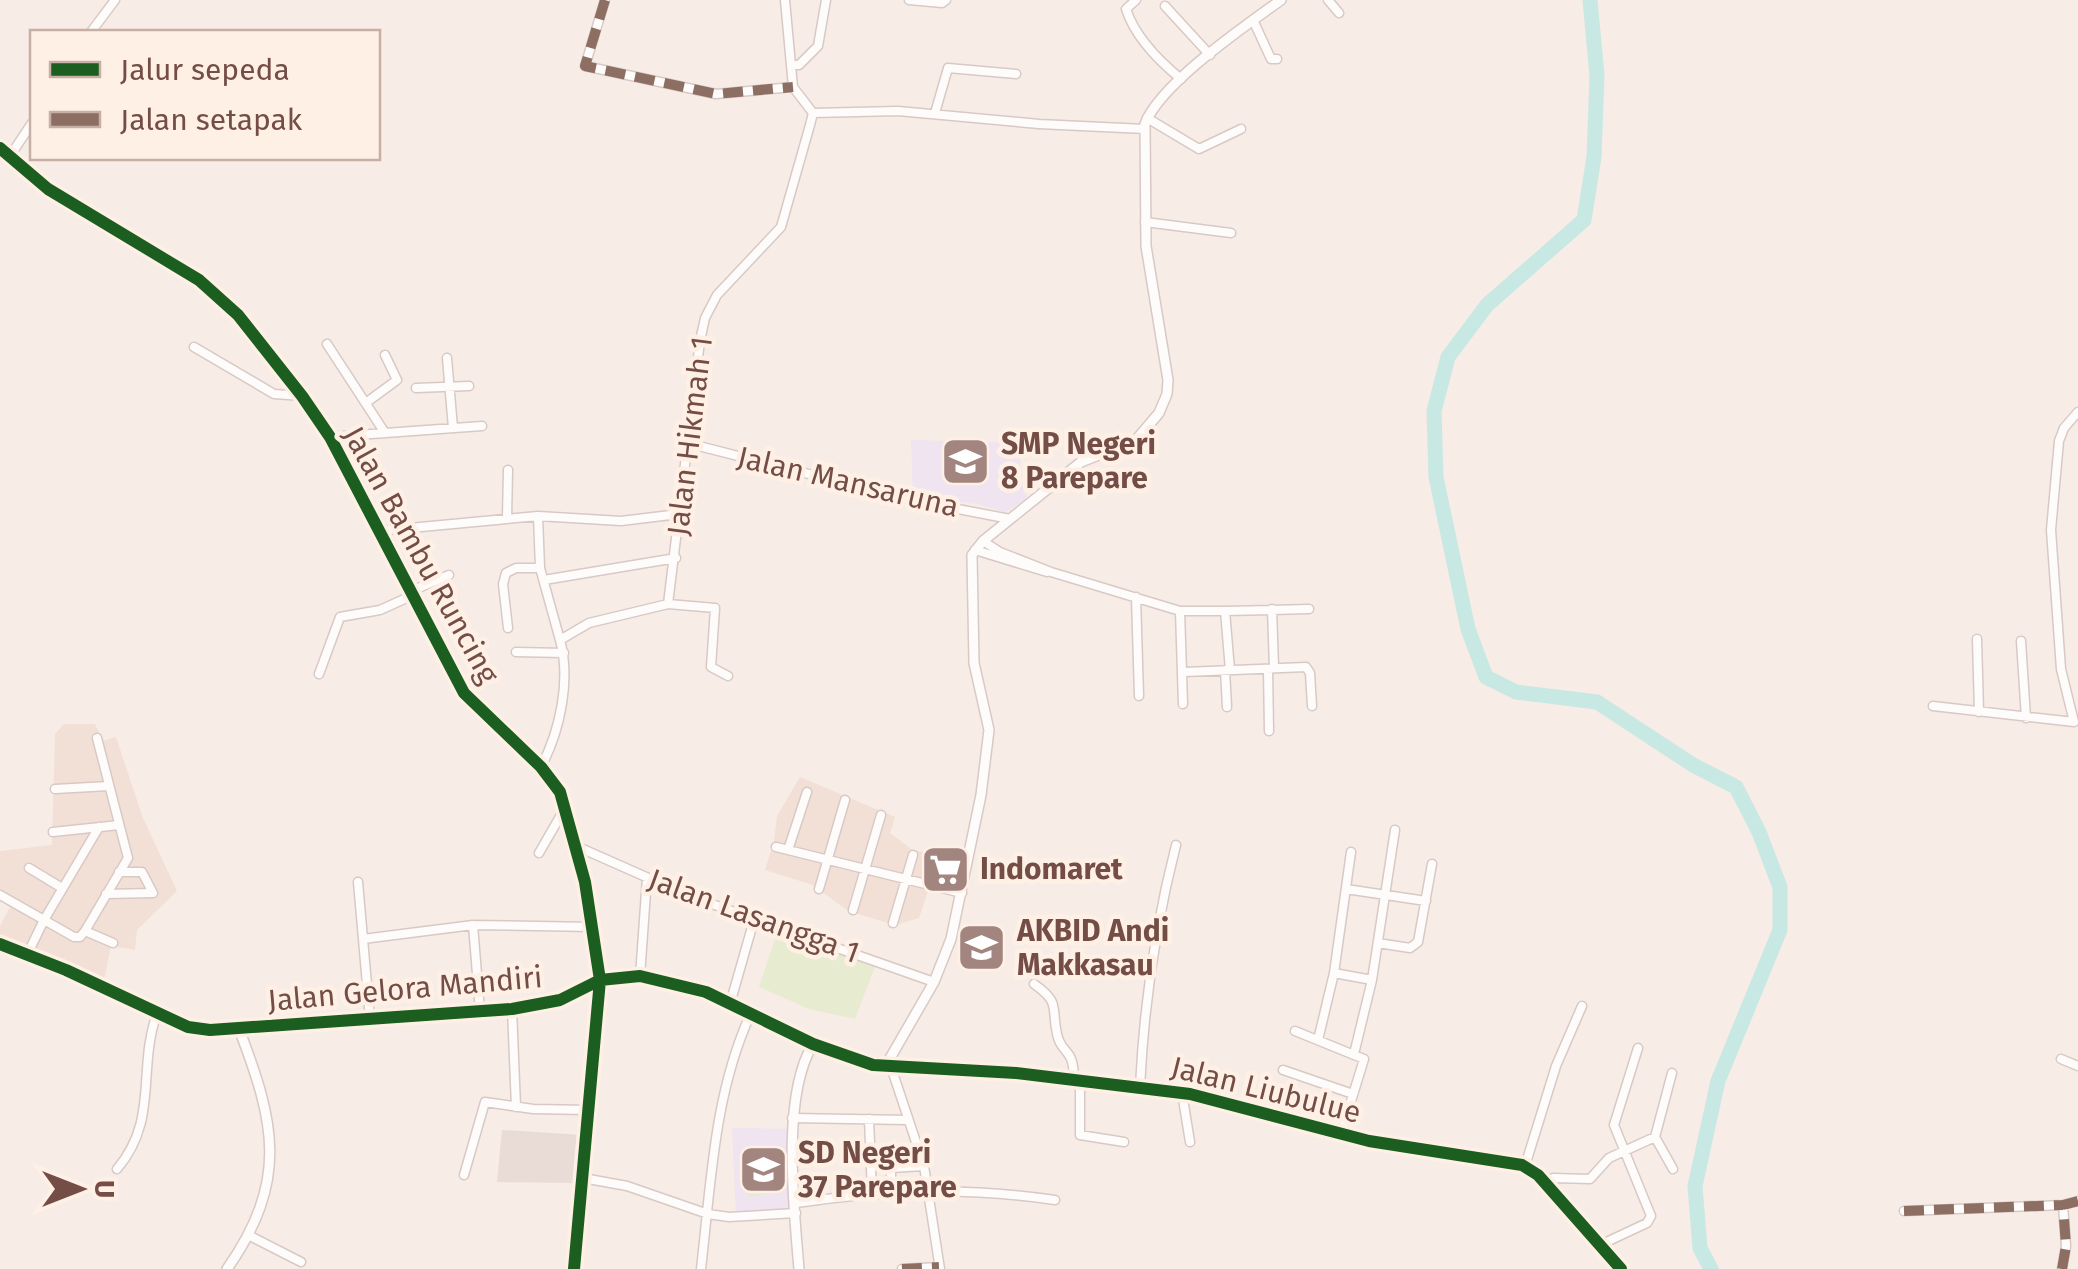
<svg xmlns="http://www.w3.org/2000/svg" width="2078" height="1269" font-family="'Fira Sans',sans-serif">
<rect width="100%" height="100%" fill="#f7ece6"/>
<path fill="#f2e0d6" d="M64 724H95L103 741 116 737 143 818 177 891 137 930 135 950 111 946 104 981 0 940V926L10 907 0 900V851L52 845 55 734Z
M800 777 895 817 890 833 914 851 941 853 919 918 895 925 848 911 813 885 765 870 774 841 777 816Z"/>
<path fill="#e9dcd7" d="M502 1130 583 1135 577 1183 497 1182Z"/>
<path fill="#efe4f0" d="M911 440 1022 443 1019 479 1028 499 1005 512 977 504 913 496Z
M732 1128 789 1129 794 1212 736 1215Z"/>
<path fill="#e7ebd0" d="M777 933 876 964 855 1019 809 1009 759 987Z
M747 1146 779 1147 781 1192 748 1197Z"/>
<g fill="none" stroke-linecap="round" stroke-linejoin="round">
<path stroke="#c8e8e3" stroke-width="15" d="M1590 0 1597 76 1594 157 1584 220 1487 305 1448 357 1434 411 1436 477 1468 629 1486 677 1516 692 1597 702 1693 765 1736 787 1759 832 1780 887V930L1718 1081 1695 1186 1700 1248 1711 1269"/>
<defs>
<path id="minor" d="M605 0 585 66 716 94 793 87
M909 0 942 3 946 0
M1136 0 1126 9C1135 37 1159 61 1181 79
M1328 0 1339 13
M1165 6 1210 55
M1253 20 1271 59H1277
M91 32 115 0
M791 65H799L818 46 826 0
M813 113 898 111 1039 124 1145 129
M935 113 948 68 1016 74
M1147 118 1199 149 1241 129
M10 156 32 123
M1145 222 1231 233
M327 344 385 433
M194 347 274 394 302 396
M447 358 453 428
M416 388 469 386
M367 402 397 380 385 355
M330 437 482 426
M687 443 911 500 1010 519
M538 516 540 568 560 640
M507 518 508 470
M378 531 538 516 621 521 679 514
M983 541 1000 552 1051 572 1180 611 1183 704
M975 550 1047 572
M544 580 676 558
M409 592 449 575
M1136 597 1139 696
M668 604 715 608 711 667 728 676
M1272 609 1274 668
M1180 611H1225L1230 670
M1225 611 1309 609
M508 628 503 584 506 573 516 568H540
M1977 639 1979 712
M2021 641 2026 718
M516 652 564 653
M1268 669 1269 731
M1225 670 1227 707
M1184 672 1306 667 1310 673 1312 706
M319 674 340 617 380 610 411 596
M1933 706 2074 722 2061 669 2051 530 2059 441 2064 428 2078 412
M541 767C560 731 571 680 560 640L589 623 668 604 700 341 705 318 717 295 781 227 810 125 813 113 793 87 785 0
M55 789 109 786
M53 832 119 825
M576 846 689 896 934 982
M776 847 962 893
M788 850 807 792
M539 853 565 808
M29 868 62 888
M358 882 363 939
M819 889 845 800
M1346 889 1426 901
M106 894 153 893 142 872H119
M0 895 74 937H80L85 931 128 858 97 738
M853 910 881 815
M893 923 913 855
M473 925 480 1011
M85 931 113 943
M1378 943 1410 948 1418 942 1432 864
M27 955 44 920 99 827
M1334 973 1372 980
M640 976 647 878
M1034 984C1061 1003 1051 1007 1057 1034 1061 1055 1074 1046 1074 1080
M730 1004 754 920
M512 1009 516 1107
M370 1019 363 939 473 925 593 927
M1295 1031 1364 1059 1341 1134
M1318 1040 1334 973 1351 852
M1354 1054 1372 980 1395 830
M2061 1059 2078 1066
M885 1067 1016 1073 1190 1094 1369 1141 1522 1165 1538 1175 1621 1269
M891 1067 924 1166 940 1269
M1283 1070 1353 1094
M1672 1073 1655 1137 1673 1169
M1080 1080V1135L1124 1142
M1140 1087C1144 1002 1155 927 1176 845
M1182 1093 1190 1142
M792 1118 907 1120
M869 1119 872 1192
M1525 1166 1556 1066 1582 1006
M117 1169C159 1120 137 1070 157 1013
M464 1175 485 1102 533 1109 588 1110
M583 1178 627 1186 708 1214 729 1217 796 1213
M1544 1183 1553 1178 1590 1179 1609 1158 1655 1137
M891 1191V1168L924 1166
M796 1203C884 1190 967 1187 1055 1200
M1904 1211 2063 1205
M250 1236 301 1262
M1600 1245 1647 1223 1651 1216 1614 1125 1638 1048
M574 1269 600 980
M701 1269C711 1183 714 1093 751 1013
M902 1269 939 1267
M2062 1269 2066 1246 2063 1205 2078 1201"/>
<path id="tertiary" d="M0 148 48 189 216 293C325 399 384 542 452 676 479 716 520 740 550 777 580 814 594 930 600 980
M0 944 198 1029 512 1009C527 1007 543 1006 558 1000 587 989 605 976 638 976 721 977 801 1053 885 1067L934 982 951 939 981 795 989 730 974 663 972 555 983 541 1081 462 1136 440 1159 413 1167 394 1168 380 1146 246 1145 124C1160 84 1245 26 1281 0
M227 1269C289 1180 275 1123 239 1029
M799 1269C794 1208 781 1096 813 1044"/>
</defs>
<use href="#minor" stroke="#d8c9c5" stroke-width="11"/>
<use href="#tertiary" stroke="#d8c9c5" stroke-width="12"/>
<use href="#minor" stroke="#fefcfb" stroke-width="8"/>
<use href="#tertiary" stroke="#fefcfb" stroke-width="9"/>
<path stroke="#8d6e63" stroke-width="10" stroke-dasharray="20 10" stroke-linecap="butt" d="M605 0 585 66 716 94 793 87
M1904 1211 2063 1205
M902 1269 939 1267
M2062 1269 2066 1246 2063 1205 2078 1201"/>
<defs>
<path id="cycleway" d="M0 148 48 189 199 280 238 315 302 396 330 437 464 693 541 767 560 792 585 882 600 980 574 1269
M0 944 66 970 188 1027 210 1030 512 1009 560 1000 600 980 640 976 706 992 813 1044 873 1065 1016 1073 1190 1094 1369 1141 1522 1165 1538 1175 1621 1269"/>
</defs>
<use href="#cycleway" stroke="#fff0e6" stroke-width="19"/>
<use href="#cycleway" stroke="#1b5e20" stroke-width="12"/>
</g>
<defs>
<symbol id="school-square" viewBox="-11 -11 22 22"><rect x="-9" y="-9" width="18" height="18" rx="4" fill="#a2857f" stroke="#fff0e6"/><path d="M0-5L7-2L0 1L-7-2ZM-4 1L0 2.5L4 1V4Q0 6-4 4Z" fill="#fff"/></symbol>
<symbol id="supermarket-square" viewBox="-11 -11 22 22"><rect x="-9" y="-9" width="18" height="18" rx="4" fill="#a2857f" stroke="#fff0e6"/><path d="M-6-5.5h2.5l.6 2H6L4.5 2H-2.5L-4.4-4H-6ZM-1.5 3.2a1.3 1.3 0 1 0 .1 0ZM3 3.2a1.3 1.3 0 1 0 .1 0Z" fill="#fff"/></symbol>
<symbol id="university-square" viewBox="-11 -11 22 22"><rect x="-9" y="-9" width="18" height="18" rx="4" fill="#a2857f" stroke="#fff0e6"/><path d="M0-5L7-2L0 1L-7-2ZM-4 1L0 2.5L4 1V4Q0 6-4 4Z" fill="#fff"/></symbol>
</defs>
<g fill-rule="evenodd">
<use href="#school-square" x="938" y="434" width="55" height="55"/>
<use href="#supermarket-square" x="918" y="842" width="55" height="55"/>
<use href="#university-square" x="954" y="920" width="55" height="55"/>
<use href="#school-square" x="736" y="1142" width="55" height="55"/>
</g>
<g text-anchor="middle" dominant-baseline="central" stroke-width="9" stroke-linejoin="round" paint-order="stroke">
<g font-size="30" fill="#744d47" stroke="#fff0e6">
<text transform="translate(690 436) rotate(-83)">Jalan Hikmah 1</text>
<text transform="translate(848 482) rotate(13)">Jalan Mansaruna</text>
<text transform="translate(421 555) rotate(61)">Jalan Bambu Runcing</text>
<text transform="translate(754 916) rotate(20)">Jalan Lasangga 1</text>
<text transform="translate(405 989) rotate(-5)">Jalan Gelora Mandiri</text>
<text transform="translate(1266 1090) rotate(14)">Jalan Liubulue</text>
</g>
<g font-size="30" font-weight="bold" fill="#744d47" stroke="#fff0e6" text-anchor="start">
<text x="1001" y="444">SMP Negeri<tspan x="1001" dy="34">8 Parepare</tspan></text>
<text x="980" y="869">Indomaret</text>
<text x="1017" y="931">AKBID Andi<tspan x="1017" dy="34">Makkasau</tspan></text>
<text x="798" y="1153">SD Negeri<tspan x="798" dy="34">37 Parepare</tspan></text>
</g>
</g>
<rect x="30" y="30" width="350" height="130" fill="#fff0e6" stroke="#c7afa6" stroke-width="2.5"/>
<rect x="50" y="62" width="50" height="15" fill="#1b5e20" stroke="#c7afa6" stroke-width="2.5"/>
<text x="120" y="80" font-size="30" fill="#744d47">Jalur sepeda</text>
<rect x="50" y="112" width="50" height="15" fill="#8d6e63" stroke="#c7afa6" stroke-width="2.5"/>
<text x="120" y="130" font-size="30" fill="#744d47">Jalan setapak</text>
<g transform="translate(80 1189) rotate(90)" stroke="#fff0e6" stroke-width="8" paint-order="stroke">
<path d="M0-8L18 38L0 25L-18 38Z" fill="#744d47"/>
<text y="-15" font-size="28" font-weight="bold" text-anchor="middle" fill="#744d47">U</text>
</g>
</svg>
